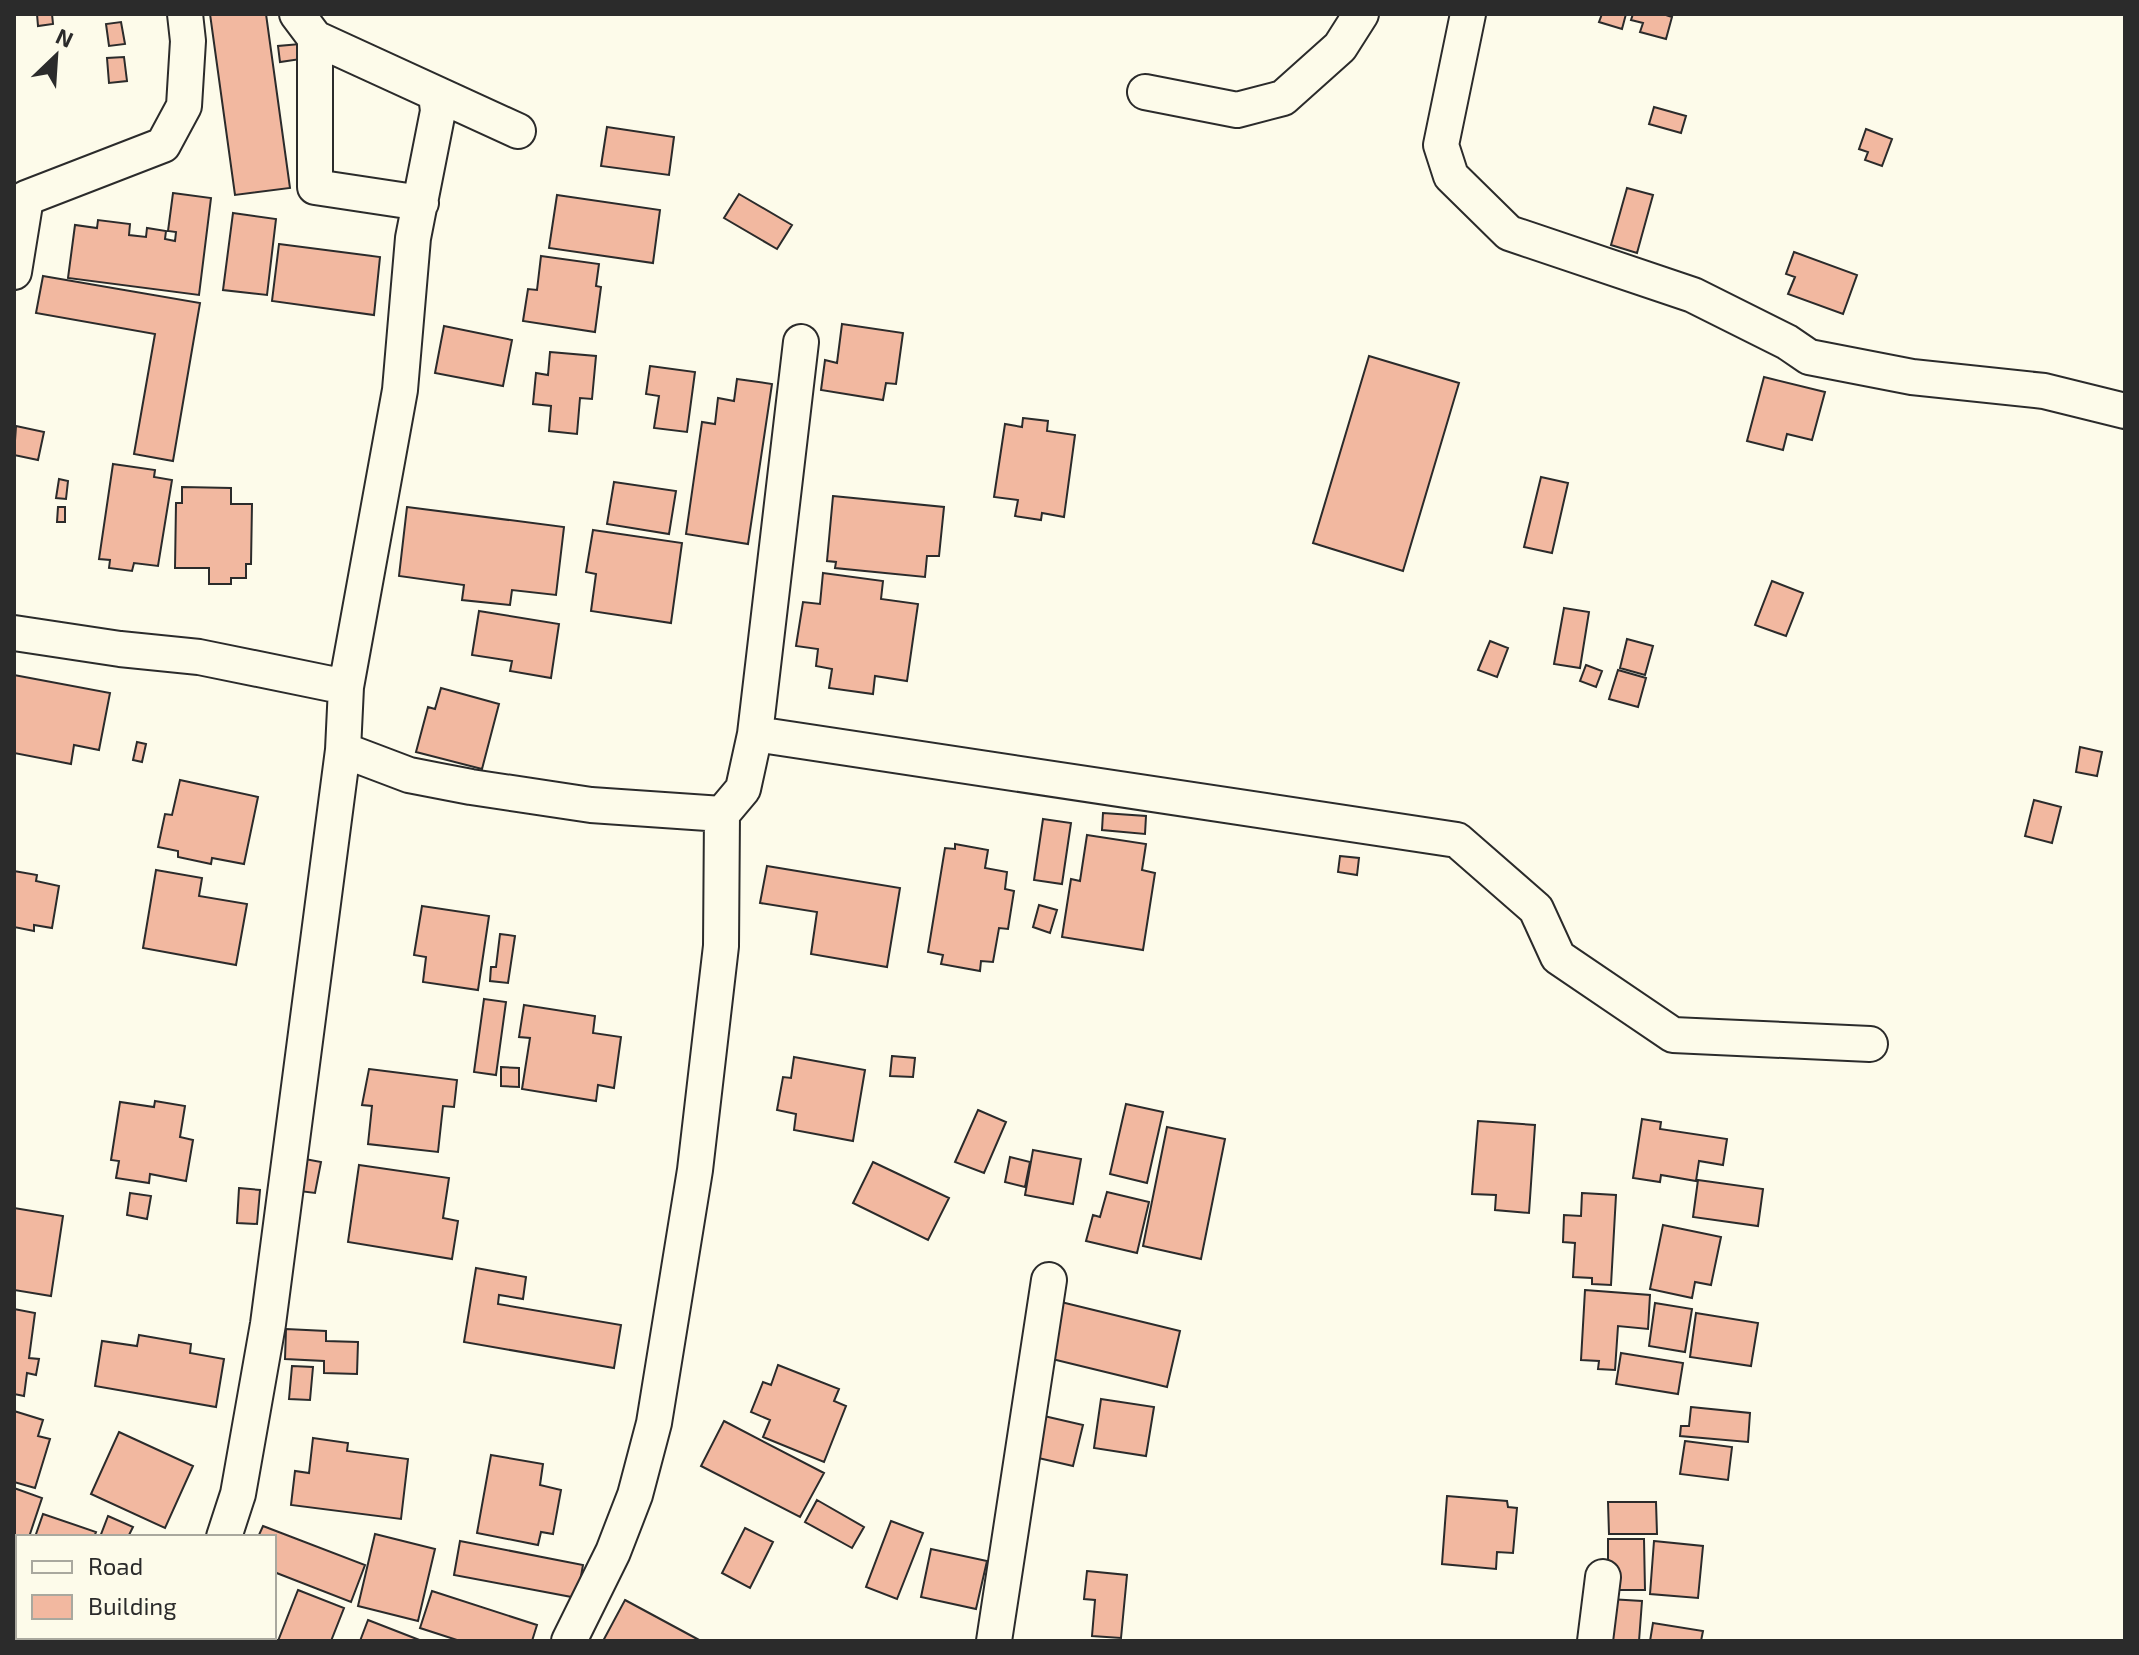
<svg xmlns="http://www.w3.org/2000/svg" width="2139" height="1655" font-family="'Exo 2',sans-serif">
<rect width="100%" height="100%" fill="#fdfbea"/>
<path fill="#f2b8a0" stroke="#2b2b2b" stroke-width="2" d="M37 14H52L53 24 38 26Z
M210 14H266L290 188 235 195Z
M1602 14H1626L1622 29 1599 22Z
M1633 14H1663L1672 17 1666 39 1640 32 1643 23 1631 20Z
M121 22 125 44 109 46 106 24Z
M300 44 301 59 280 62 278 46Z
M124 57 127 81 109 83 107 58Z
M1654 107 1686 116 1681 133 1649 124Z
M607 127 674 137 669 175 601 166Z
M1866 129 1892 139 1882 166 1865 160 1868 152 1859 149Z
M1627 188 1653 195 1637 253 1611 245Z
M173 193 211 198 199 295 68 278 75 225 97 228 98 220 130 224 129 235 146 237 147 228 166 231 165 239 175 241 176 232 168 231Z
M739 194 792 225 777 249 724 218Z
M557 195 660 210 653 263 549 248Z
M233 213 276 219 267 295 223 290Z
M279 244 380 257 374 315 272 301Z
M1794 252 1857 275 1843 314 1788 294 1795 277 1786 274Z
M541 256 599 264 596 286 601 287 595 332 523 321 528 289 537 290Z
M43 276 200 303 173 461 134 454 155 334 36 313Z
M842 324 903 333 896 384 886 383 883 400 821 390 825 360 837 363Z
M444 326 512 340 503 386 435 373Z
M550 352 596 356 592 399 580 398 577 434 549 431 551 406 533 404 536 373 548 375Z
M1369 356 1459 383 1403 571 1313 543Z
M650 366 695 372 687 432 654 428 659 396 646 394Z
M1764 377 1825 392 1812 440 1787 434 1783 450 1747 441Z
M737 379 772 384 748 544 686 534 702 422 715 424 718 398 734 401Z
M1023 418 1048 421 1047 431 1075 435 1064 517 1042 513 1041 520 1015 516 1018 500 994 497 1005 424 1022 427Z
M16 426 44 432 38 460 14 455Z
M113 464 155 470 154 477 172 480 158 566 134 563 132 571 109 568 110 560 99 559Z
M1541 477 1568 483 1552 553 1524 547Z
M59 479 68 481 66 499 56 498Z
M614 482 676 491 669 534 607 524Z
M182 487 231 488V504H252L251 564H246V578H231V584H209V568H175L176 503H182Z
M833 496 944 507 939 556H927L925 577 835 568 836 562 827 561Z
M58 507H65V522H57Z
M407 507 564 527 556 595 512 590 510 605 462 600 464 585 399 576Z
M593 530 682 543 671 623 591 611 596 574 586 572Z
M823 573 883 581 881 599 918 604 907 681 875 676 873 694 829 688 832 669 816 666 818 649 796 646 803 602 820 604Z
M1772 581 1803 593 1786 636 1755 625Z
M1564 608 1589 612 1580 668 1554 664Z
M479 611 559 624 551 678 510 671 512 661 472 655Z
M1627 639 1653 646 1645 675 1620 668Z
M1490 641 1508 648 1497 677 1478 670Z
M1586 665 1602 671 1596 687 1580 681Z
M1618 670 1646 678 1638 707 1609 699Z
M14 675 110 693 99 750 74 745 71 764 14 753Z
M441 688 499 704 482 769 416 752 428 707 435 709Z
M137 742 146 744 142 762 133 760Z
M2080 747 2102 752 2097 776 2076 772Z
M180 780 258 797 244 864 212 858 211 864 178 857V851L158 847 165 814 172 815Z
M2034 800 2061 807 2052 843 2025 836Z
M1103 813 1146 816 1145 834 1102 830Z
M1043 819 1071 823 1062 884 1034 880Z
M1087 835 1146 844 1142 870 1155 873 1143 950 1062 937 1071 879 1080 881Z
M955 844 988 850 985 868 1007 872 1005 889 1014 891 1008 929 999 928 993 962 981 961 980 971 941 964 943 955 928 952 945 848 955 849Z
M1340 856 1359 858 1357 875 1338 872Z
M767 866 900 888 887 967 811 954 817 912 760 903Z
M156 870 202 878 199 896 247 904 236 965 143 948Z
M14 871 37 875 36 881 59 886 52 928 34 925V931L14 927Z
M1039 905 1057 910 1050 933 1033 927Z
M422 906 489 916 478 990 423 982 426 957 414 955Z
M500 934 515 936 508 983 490 981 491 967H496Z
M484 999 506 1002 496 1075 474 1072Z
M524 1005 595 1016 593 1033 621 1037 614 1088 598 1085 596 1101 522 1089 530 1038 519 1037Z
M892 1056 915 1058 913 1077 890 1076Z
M794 1057 865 1070 853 1141 794 1130 796 1114 777 1110 783 1077 791 1078Z
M501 1067 519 1068V1087L501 1086Z
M369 1069 457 1080 454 1107 443 1106 438 1152 368 1144 372 1106 362 1105Z
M155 1101 185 1106 180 1137 193 1140 186 1181 150 1174 149 1183 116 1178 119 1161 111 1160 120 1102 154 1107Z
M1126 1104 1163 1112 1147 1183 1110 1174Z
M978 1110 1006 1122 984 1173 955 1162Z
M1642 1119 1661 1122 1660 1129 1727 1139 1723 1165 1699 1161 1696 1181 1661 1175 1660 1182 1633 1178Z
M1478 1121 1535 1125 1529 1213 1495 1210 1496 1195 1472 1194Z
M1167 1127 1225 1139 1201 1259 1143 1246Z
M1033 1150 1081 1159 1073 1204 1025 1195Z
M1010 1157 1030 1162 1025 1187 1005 1182Z
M305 1159 321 1162 315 1193 299 1191Z
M873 1162 949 1198 928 1240 853 1203Z
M359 1165 449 1178 443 1218 458 1221 452 1259 348 1242Z
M1698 1180 1763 1189 1758 1226 1693 1217Z
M239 1188 260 1190 257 1224 237 1223Z
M1107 1192 1149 1202 1137 1253 1086 1241 1093 1215 1100 1217Z
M130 1193 151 1196 147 1219 127 1215Z
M1582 1193 1616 1195 1611 1285 1592 1284V1278L1573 1277 1575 1243 1563 1242 1564 1215 1581 1216Z
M14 1208 63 1216 51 1296 14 1290Z
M1663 1225 1721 1237 1711 1285 1695 1282 1692 1298 1650 1289Z
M476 1268 526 1277 523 1299 499 1295 498 1304 621 1325 614 1368 464 1342Z
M1585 1290 1650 1295 1648 1329 1618 1326 1615 1370 1598 1369 1599 1361 1581 1360Z
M1061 1302 1180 1331 1167 1387 1048 1358Z
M1655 1303 1692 1309 1685 1352 1649 1346Z
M14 1309 35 1313 29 1358 39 1359 36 1375 27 1373 24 1396 14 1394Z
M1696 1313 1758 1323 1751 1366 1690 1357Z
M286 1329 326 1331V1341L358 1342 357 1374 324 1373V1361L285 1359Z
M139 1335 191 1344 190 1353 224 1359 216 1407 95 1386 102 1341 137 1346Z
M1621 1353 1683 1363 1678 1394 1616 1384Z
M778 1365 839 1389 834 1401 846 1406 824 1462 763 1437 770 1420 751 1412 763 1382 771 1385Z
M292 1366 313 1367 310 1400 289 1399Z
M1101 1399 1154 1407 1146 1456 1094 1448Z
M1691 1407 1750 1413 1748 1442 1680 1436 1681 1426H1689Z
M14 1411 43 1420 38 1436 50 1439 35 1488 14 1482Z
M1044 1416 1083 1425 1073 1466 1034 1457Z
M724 1421 824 1473 800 1517 701 1466Z
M119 1432 193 1466 165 1528 91 1494Z
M313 1438 348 1443 347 1451 408 1459 401 1519 291 1505 295 1471 309 1473Z
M1685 1441 1732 1447 1728 1480 1680 1474Z
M491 1455 543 1464 540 1485 561 1490 553 1534 541 1532 538 1545 477 1533Z
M14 1488 42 1498 29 1537H18V1566L14 1577Z
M1447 1496 1507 1501 1508 1507 1517 1508 1513 1553 1497 1552 1496 1569 1442 1564Z
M817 1500 864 1527 852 1548 805 1522Z
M1608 1502H1656L1657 1534H1609Z
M43 1514 96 1532 94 1537H35Z
M108 1516 133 1527 128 1537H100Z
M891 1521 923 1533 897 1599 866 1587Z
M263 1526 365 1565 351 1602 274 1572V1537H258Z
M745 1528 773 1542 750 1588 722 1573Z
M375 1534 435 1549 418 1621 358 1606Z
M1608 1539H1644L1645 1590H1616L1615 1566H1608Z
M460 1541 583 1565 577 1598 454 1575Z
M1654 1541 1703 1546 1698 1598 1650 1594Z
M931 1549 987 1561 976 1609 921 1597Z
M1087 1571 1127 1575 1121 1638 1092 1636 1095 1600 1084 1599Z
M18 1588V1637H60L59 1641H14V1600Z
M298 1590 344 1608 331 1641H278Z
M432 1591 537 1625 532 1641H460L420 1628Z
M1609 1599 1642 1601 1639 1641H1606Z
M625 1600 701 1641H603Z
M368 1620 422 1641H360Z
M1653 1623 1703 1631 1701 1641H1650Z
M209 1637H268L267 1641H208Z"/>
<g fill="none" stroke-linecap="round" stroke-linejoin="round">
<defs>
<path id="minor" d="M297 14 315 38V187L421 203
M1468 14 1441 145 1451 176 1509 233 1693 295 1787 342 1809 357 1912 377 2044 391 2125 411
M315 38 518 131
M1145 92 1237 110 1283 98 1340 47 1361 14
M14 272 26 198 163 145 184 106 188 41 185 14
M14 633 120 649 199 657 346 687 343 750 409 775 471 787 591 805 722 814 721 946 695 1170 654 1423 635 1495 613 1552 569 1641
M346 687 400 390 413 238 438 111 436 95
M755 734 1457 840 1536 909 1558 957 1673 1035 1870 1044
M722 814 743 789 755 734 801 342
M224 1537 238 1494 268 1324 343 750
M190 1641 191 1637
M994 1641 1049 1280
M1595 1641 1603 1577"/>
</defs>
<use href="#minor" stroke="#2b2b2b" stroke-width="38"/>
<use href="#minor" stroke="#fdfbea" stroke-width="34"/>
</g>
<rect width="2139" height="1655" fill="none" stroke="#2b2b2b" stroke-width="32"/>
<rect x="16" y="1535" width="260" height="104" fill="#fdfbea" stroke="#a9a89e" stroke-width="2"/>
<rect x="32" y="1561" width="40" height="12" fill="#fdfbea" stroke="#a9a89e" stroke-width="2"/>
<text x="88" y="1575" font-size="24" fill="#2b2b2b">Road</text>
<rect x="32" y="1595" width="40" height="24" fill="#f2b8a0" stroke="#a9a89e" stroke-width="2"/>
<text x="88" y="1615" font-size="24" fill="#2b2b2b">Building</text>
<g transform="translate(56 56) rotate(25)" stroke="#fdfbea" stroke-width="6" paint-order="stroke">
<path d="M0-6L14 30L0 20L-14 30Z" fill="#2b2b2b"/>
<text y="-12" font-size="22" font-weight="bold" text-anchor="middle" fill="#2b2b2b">N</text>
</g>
</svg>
